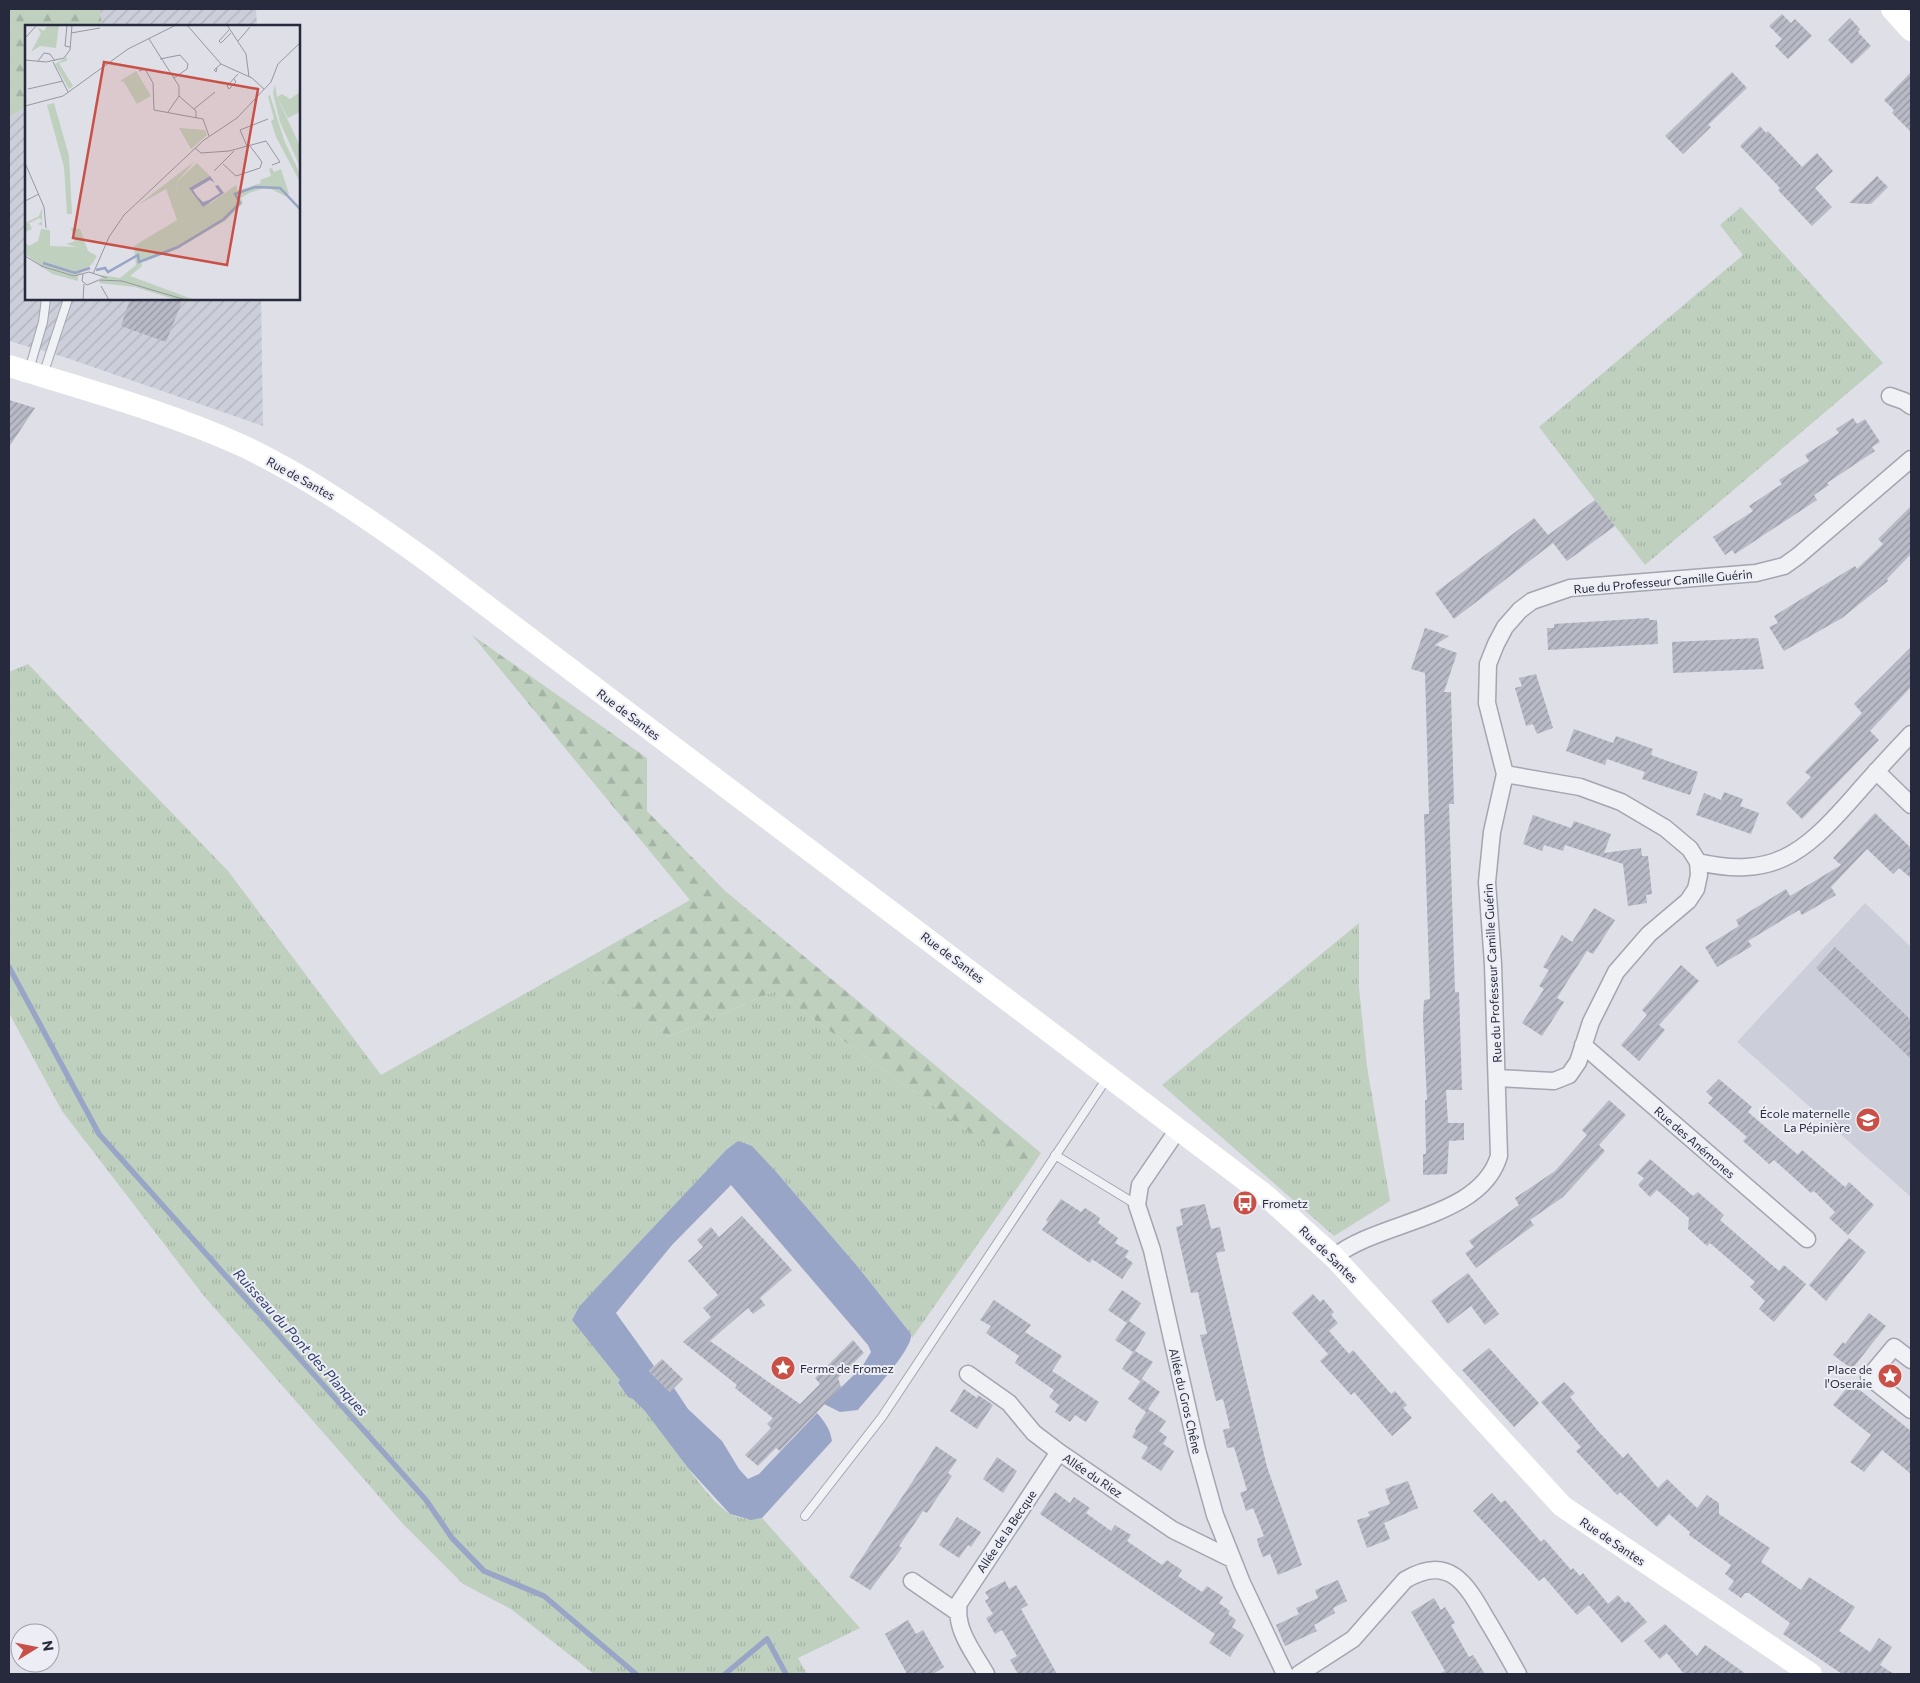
<svg xmlns="http://www.w3.org/2000/svg" width="1920" height="1683" font-family="Commissioner,sans-serif">
<defs>
<pattern id="industrial-furrows" width="10" height="10" patternUnits="userSpaceOnUse" patternTransform="scale(1.25)"><rect width="10" height="10" fill="#ccced9"/><path d="M-1 1l2-2M0 10L10 0M9 11l2-2" fill="none" stroke="#afb1bb"/></pattern>
<pattern id="grass-tufts" width="24" height="20" patternUnits="userSpaceOnUse" patternTransform="scale(1.25)"><rect width="24" height="20" fill="#bfd0bf"/><path d="M3 7l-1-3M5 7V3M7 7l1-3M15 17l-1-3M17 17v-4M19 17l1-3" fill="none" stroke="#a4b3a5"/></pattern>
<pattern id="forest-firs" width="22" height="20" patternUnits="userSpaceOnUse" patternTransform="scale(1.25)"><rect width="22" height="20" fill="#bfd0bf"/><path d="M5 1l3.5 6h-7zM16 11l3.5 6h-7z" fill="#a4b3a5"/></pattern>
<pattern id="building-hatch" width="6" height="6" patternUnits="userSpaceOnUse" patternTransform="scale(1.25)"><rect width="6" height="6" fill="#b8bac6"/><path d="M-1 1l2-2M0 6l6-6M5 7l2-2" fill="none" stroke="#9697a2"/></pattern>
</defs>
<rect width="100%" height="100%" fill="#dedfe7"/>
<path fill="#ccced9" d="M1865 903 1911 947V1197L1737 1042Z"/>
<path fill="url(#industrial-furrows)" d="M100 9H256L257 26H102Z
M26 107V299H261L263 426 67 358 9 341V117Z"/>
<path fill="url(#grass-tufts)" d="M1741 207 1883 363 1645 565 1539 427 1743 255 1720 225Z
M28 664 228 871 381 1075 581 962 668 1037 775 991 1027 1174 912 1338 911 1334 858 1267 778 1174 726 1150 599 1285 620 1380 618 1384C626 1395 636 1400 645 1410 674 1443 694 1485 728 1513 735 1518 754 1521 762 1518L860 1628 798 1658 807 1674H594L511 1609 463 1584 403 1524 204 1296 62 1111 9 1013V672Z
M1359 923V987L1367 1067 1390 1201 1334 1236 1162 1085Z"/>
<path fill="url(#forest-firs)" d="M9 9H100L102 26H26V107L9 117Z
M472 635 647 758V811L724 890 1041 1153 1027 1174 775 991 668 1037 581 962 690 900Z"/>
<path fill="#99a5c6" d="M738 1141 752 1146 778 1174 858 1267 911 1334C914 1348 868 1397 858 1410L840 1412 824 1404 862 1367 871 1352 868 1345 731 1185 672 1245 616 1313 654 1366 649 1371 670 1392 674 1388 688 1409 722 1441 739 1469 748 1479 759 1474 817 1413C825 1422 830 1429 832 1441L762 1518 751 1520 730 1514 688 1468 645 1411 633 1399 628 1397 618 1383 620 1380 572 1320 579 1307 599 1285 726 1150Z"/>
<g fill="none" stroke-linecap="round" stroke-linejoin="round">
<path stroke="#99a5c6" stroke-width="5.5" d="M9 967 99 1134 426 1500 452 1538 484 1571 544 1596 636 1674
M725 1674 767 1639 786 1674"/>
</g>
<path fill="url(#building-hatch)" d="M1782 14 1791 23 1795 19 1812 36 1788 59 1775 46 1782 39 1769 26Z
M1850 18 1860 29 1858 32 1871 46 1852 64 1828 40Z
M1732 72 1747 88 1708 125 1711 127 1683 154 1665 136Z
M1911 72V132L1892 113 1894 110 1884 100Z
M1760 126 1766 133 1768 131 1802 167 1817 153 1833 171 1815 188 1832 207 1812 226 1778 190 1780 188 1740 146Z
M1877 176 1888 187 1871 204 1849 203Z
M130 299H183L166 342 121 326Z
M9 400 35 408 9 447Z
M1853 418 1857 424 1865 419 1880 442 1872 447 1875 451 1827 483 1829 485 1814 495 1817 500 1735 554 1732 550 1725 555 1713 537 1753 511 1749 506 1782 484 1779 480 1809 461 1805 455 1839 433 1836 429Z
M1595 500 1615 526 1567 561 1553 543 1454 619 1435 593 1534 518 1548 535Z
M1911 506V554L1887 579 1888 581 1842 618 1784 651 1769 627 1778 623 1774 616 1855 566 1857 569 1883 544 1878 539Z
M1649 618 1650 620H1657L1658 644 1548 650 1547 628H1554V624Z
M1425 628 1449 636 1435 645 1457 653 1444 692H1451L1454 804H1449L1455 992H1459L1462 1090H1446L1448 1123H1464V1140L1449 1141 1447 1174 1423 1175V1154H1426L1425 1100H1427L1423 1018 1424 1000 1430 999 1424 814H1429L1425 673 1411 669Z
M1758 638 1764 669 1673 673 1672 642Z
M1911 647V687L1870 731 1879 740 1802 819 1786 803 1811 777 1805 772 1862 713 1854 704Z
M1536 674 1553 728 1537 734 1533 724 1526 726 1515 688 1522 686 1519 678Z
M1574 729 1613 743 1616 736 1653 749 1651 755 1698 772 1690 795 1642 779 1645 772 1607 759 1605 765 1566 751Z
M1724 792 1743 799 1740 806 1759 813 1751 834 1696 815 1704 793 1721 800Z
M1875 813 1911 848V878L1899 868 1893 874 1867 849 1831 887 1836 895 1802 915 1799 910 1748 941 1752 946 1717 967 1705 947 1739 926 1736 920 1786 889 1790 896 1841 865 1833 858Z
M1533 815 1571 828 1574 821 1611 834 1604 853 1641 848 1642 856H1648L1652 894 1646 895 1647 903 1628 906 1623 864 1565 845 1563 851 1544 845 1542 851 1523 844Z
M1594 908 1615 920 1593 954 1587 951 1569 979 1557 998 1564 1002 1542 1036 1522 1023 1544 989 1539 986 1549 970 1543 967 1562 935 1572 942Z
M1835 947 1911 1020V1059L1816 968Z
M1681 965 1699 981 1659 1025 1665 1030 1639 1061 1621 1045 1647 1015 1642 1010Z
M1719 1079 1752 1107 1748 1112 1798 1155 1802 1150 1845 1187 1849 1182 1874 1205 1848 1235 1829 1218 1835 1212 1814 1191 1811 1193 1774 1160 1769 1164 1743 1141 1747 1137 1708 1103 1713 1098 1706 1092Z
M1609 1100 1626 1115 1599 1145 1605 1151 1563 1197 1530 1220 1534 1225 1476 1268 1465 1253 1474 1247 1469 1241 1519 1205 1515 1198 1555 1171 1587 1135 1582 1130Z
M1650 1159 1693 1196 1698 1192 1724 1215 1720 1220 1779 1271 1784 1265 1806 1284 1774 1322 1759 1309 1765 1301 1750 1287 1755 1282 1710 1243 1707 1246 1688 1229 1689 1218 1657 1190 1650 1197 1638 1185 1644 1178 1637 1173Z
M1061 1199 1081 1212 1085 1208 1093 1213 1100 1218 1098 1223 1118 1238 1115 1243 1129 1251 1125 1257 1133 1263 1122 1279 1092 1259 1090 1263 1042 1230 1048 1222 1046 1220Z
M1205 1204 1211 1229 1220 1227 1225 1251 1216 1253 1267 1467 1302 1565 1278 1575 1270 1554 1263 1557 1259 1547 1257 1539 1264 1536 1253 1508 1246 1511 1243 1501 1240 1493 1247 1490 1234 1447 1227 1448 1223 1430 1230 1428 1223 1399 1216 1401 1200 1335 1207 1334 1198 1292 1191 1293 1176 1227 1183 1225 1180 1209Z
M742 1216 792 1270 760 1298 765 1305 753 1314 748 1308 710 1341 800 1404 820 1384 815 1378 853 1340 864 1353 838 1378 841 1387 780 1451 776 1448 758 1466 745 1455 771 1428 767 1424 773 1418 735 1388 737 1385 683 1342 711 1317 703 1308 718 1295 688 1261 703 1247 697 1240 711 1227 719 1237Z
M1849 1238 1866 1252 1826 1301 1809 1285Z
M1468 1273 1499 1314 1485 1325 1471 1306 1448 1324 1431 1301Z
M1122 1290 1141 1303 1129 1321 1146 1333 1135 1351 1153 1362 1140 1381 1122 1369 1133 1352 1115 1340 1127 1323 1108 1310Z
M1313 1294 1320 1302 1323 1299 1334 1312 1331 1315 1338 1323 1329 1331 1349 1354 1353 1350 1391 1394 1395 1391 1407 1405 1403 1408 1412 1418 1392 1436 1354 1392 1351 1395 1320 1361 1328 1354 1292 1313Z
M994 1300 1031 1325 1025 1332 1062 1356 1052 1371 1099 1402 1086 1422 1075 1415 1070 1422 1055 1412 1059 1405 1049 1397 1054 1390 1015 1363 1019 1356 986 1333 991 1326 980 1320Z
M1869 1313 1886 1326 1852 1369 1833 1355 1843 1342 1845 1344Z
M1489 1348 1539 1403 1514 1427 1462 1370Z
M662 1359 683 1379 670 1392 649 1371Z
M1142 1379 1160 1392 1146 1412 1128 1399Z
M1564 1382 1575 1393 1570 1397 1598 1431 1623 1458 1628 1453 1658 1488 1667 1479 1697 1508 1707 1495 1719 1503V1514L1770 1548 1761 1562 1801 1590 1809 1577 1855 1607 1839 1631 1870 1652 1879 1638 1892 1647 1880 1665 1894 1674H1842L1783 1634 1790 1623 1749 1593H1745L1741 1598 1728 1589 1734 1581 1725 1574 1731 1565 1689 1535 1690 1532 1669 1514 1657 1527 1620 1492 1617 1495 1576 1451 1581 1447 1541 1402Z
M1851 1383 1911 1431V1474L1882 1450 1864 1472 1850 1462 1871 1435 1833 1405Z
M964 1389 977 1398 978 1395 993 1405 977 1429 950 1411Z
M1148 1409 1166 1421 1159 1431 1167 1437 1163 1444 1174 1451 1161 1471 1141 1458 1148 1447 1132 1437 1136 1430 1135 1429Z
M936 1446 957 1460 948 1473 952 1476 927 1513 923 1511 899 1546 902 1548 870 1590 849 1577Z
M997 1457 1017 1471 1003 1493 983 1479Z
M1408 1481 1418 1508 1384 1523 1390 1539 1367 1548 1357 1520 1370 1516 1368 1512 1390 1504 1385 1489Z
M1055 1492 1070 1503 1074 1497 1090 1508 1086 1513 1111 1531 1115 1525 1131 1535 1127 1541 1162 1565 1167 1560 1174 1565 1182 1570 1178 1576 1202 1592 1207 1586 1223 1597 1219 1603 1230 1611 1228 1614 1236 1620 1232 1627 1244 1635 1230 1657 1209 1643 1215 1634 1040 1514Z
M1492 1493 1501 1503 1505 1500 1541 1542 1544 1539 1571 1570 1573 1568 1580 1576 1583 1573 1608 1604 1618 1595 1625 1603 1628 1601 1647 1622 1622 1643 1589 1605 1577 1615 1544 1577 1539 1581 1473 1511Z
M957 1517 981 1532 971 1547 968 1545 959 1558 939 1545Z
M1338 1580 1347 1601 1333 1608 1335 1613 1314 1625 1317 1631 1285 1646 1276 1625 1299 1614 1296 1608 1318 1598 1315 1590Z
M1005 1581 1009 1589 1016 1585 1028 1605 1021 1609 1057 1674H1018L1010 1660 1017 1656 1002 1630 995 1634 986 1618 993 1614 985 1601 989 1598 985 1592Z
M1434 1598 1441 1610 1445 1607 1455 1623 1451 1625 1469 1657 1473 1655 1485 1674H1439L1445 1671 1411 1612Z
M908 1620 916 1634 923 1630 944 1667 933 1674H907L885 1634Z
M1665 1624 1697 1656 1705 1645 1746 1674H1684L1667 1653 1660 1659 1644 1641Z"/>
<g fill="none" stroke-linecap="round" stroke-linejoin="round">
<defs>
<path id="lane" d="M29 370 43 322 46 299
M43 375 68 299
M1055 1155 1137 1205
M805 1516 882 1417 1107 1078"/>
<path id="street" d="M1890 396 1904 401 1911 406
M1876 771 1911 805
M1698 862C1772 879 1803 854 1850 801 1870 778 1890 756 1911 734
M1583 1045 1807 1239
M1497 1078 1554 1081 1569 1075 1578 1062 1591 1022 1616 972 1649 934 1688 901 1696 889 1699 875 1698 862 1690 849 1665 828 1621 802 1580 787 1505 774
M1179 1128 1140 1185 1137 1205 1152 1250 1197 1450 1215 1515 1242 1583 1285 1674
M1334 1257C1380 1220 1480 1219 1499 1156L1493 964 1487 882 1492 832 1505 774 1487 703 1488 664 1496 644 1505 627 1520 610 1532 601 1570 588 1756 573 1784 566 1798 556 1911 459
M1911 1360 1894 1347 1869 1377 1911 1410
M968 1374 1009 1403 1034 1433 1059 1452 1173 1530 1232 1559
M912 1581 957 1612
M986 1674C974 1653 954 1629 959 1603L1059 1452
M1299 1674 1353 1639 1405 1580C1450 1553 1467 1585 1487 1620 1498 1638 1508 1656 1518 1674"/>
</defs>
<use href="#lane" stroke="#a3a5b1" stroke-width="10"/>
<use href="#street" stroke="#a3a5b1" stroke-width="19"/>
<use href="#lane" stroke="#f0f1f5" stroke-width="8"/>
<use href="#street" stroke="#f0f1f5" stroke-width="16"/>
<path stroke="#fff" stroke-width="22" d="M1892 9 1911 30
M9 366C87 390 168 412 243 446 310 478 370 520 430 563L1265 1195 1334 1257 1562 1506 1811 1674"/>
</g>
<defs>
<symbol id="school-disc" viewBox="-11 -11 22 22"><circle r="9.5" fill="#c95046" stroke="#edeef5"/><path d="M0-5L7-2L0 1L-7-2ZM-4 1L0 2.5L4 1V4Q0 6-4 4Z" fill="#fff"/></symbol>
<symbol id="bus-disc" viewBox="-11 -11 22 22"><circle r="9.5" fill="#c95046" stroke="#edeef5"/><path d="M-5-6H5V4H4V6H2V4H-2V6H-4V4H-5ZM-3.5-4V0h7V-4ZM-3.5 1.2v1.5H-2V1.2ZM2 1.2v1.5H3.5V1.2Z" fill="#fff"/></symbol>
<symbol id="sight-disc" viewBox="-11 -11 22 22"><circle r="9.5" fill="#c95046" stroke="#edeef5"/><path d="M0-6L1.8-2.2L6-1.7L2.9 1.2L3.7 5.4L0 3.3L-3.7 5.4L-2.9 1.2L-6-1.7L-1.8-2.2Z" fill="#fff"/></symbol>
</defs>
<g fill-rule="evenodd">
<use href="#school-disc" x="1854" y="1106" width="28" height="28"/>
<use href="#bus-disc" x="1231" y="1189" width="28" height="28"/>
<use href="#sight-disc" x="769" y="1354" width="28" height="28"/>
<use href="#sight-disc" x="1876" y="1362" width="28" height="28"/>
</g>
<g text-anchor="middle" dominant-baseline="central" stroke-width="4" stroke-linejoin="round" paint-order="stroke">
<g font-size="12" fill="#272a3d" stroke="#edeef5">
<text transform="translate(301 478) rotate(29)">Rue de Santes</text>
<text transform="translate(1663 581) rotate(-5)">Rue du Professeur Camille Guérin</text>
<text transform="translate(629 714) rotate(37)">Rue de Santes</text>
<text transform="translate(953 957) rotate(37)">Rue de Santes</text>
<text transform="translate(1492 973) rotate(-93)">Rue du Professeur Camille Guérin</text>
<text transform="translate(1695 1142) rotate(41)">Rue des Anémones</text>
<text transform="translate(1329 1254) rotate(44)">Rue de Santes</text>
<text transform="translate(1186 1401) rotate(77)">Allée du Gros Chêne</text>
<text transform="translate(1093 1475) rotate(34)">Allée du Riez</text>
<text transform="translate(1006 1531) rotate(-56)">Allée de la Becque</text>
<text transform="translate(1613 1541) rotate(34)">Rue de Santes</text>
</g>
<g font-size="12" fill="#272a3d" stroke="#edeef5" text-anchor="end">
<text x="1850" y="1113">École maternelle<tspan x="1850" dy="14">La Pépinière</tspan></text>
<text x="1262" y="1203" text-anchor="start">Frometz</text>
<text x="800" y="1368" text-anchor="start">Ferme de Fromez</text>
<text x="1872" y="1369">Place de<tspan x="1872" dy="14">l'Oseraie</tspan></text>
</g>
<g font-size="14" font-style="italic" fill="#33406f" stroke="#edeef5">
<text transform="translate(301 1342) rotate(48)">Ruisseau du Pont des Planques</text>
</g>
</g>
<g transform="translate(25 25)">
<rect width="275" height="275" fill="#dedfe7"/>
<path d="M23 0H34L31 23 15 21 6 27 16 8 12 2 19 6ZM42 32V36L34 38 48 61 44 64 30 39ZM111 46 126 71 112 79 99 57 95 56ZM250 59 252 72 275 121V142L255 97 248 68ZM245 70 259 115 275 149V157L251 112 246 96 249 94 243 71ZM29 78 44 131 47 189H42L39 142 22 80ZM154 103 180 105 182 110 166 124ZM172 138 185 151 165 162 175 178H186L211 160 213 166 236 158 235 155 246 151 244 144 247 143 249 147 256 144 264 169 260 171 242 162 224 168 216 173 218 178 200 196 150 225 116 238 117 241 105 251 170 275H152L110 262 74 258 77 250 95 253 111 240 109 221 152 195 145 175 153 168 151 158ZM17 183V201L13 199 17 196 15 193 4 198 7 204 0 207V198L14 191ZM16 204 25 205V221L52 222 67 239 53 250V256L27 249 0 229V217L4 221 13 216Z" fill="#bfd0bf"/>
<path d="M275 67V87L263 93 252 72 257 69 265 74ZM170 136 151 158 153 168 145 175 141 164 113 180ZM46 203 55 204 63 226 72 231 67 239 52 222 41 219 50 216Z" fill="#bfd0bf"/>
<path d="M23 222 51 224 62 240 50 245 21 236 18 227Z" fill="#bfd0bf"/>
<path d="M185 151 190 158 185 155 168 165 172 171 178 177 184 175 195 168 190 161 193 160 199 168 178 182 164 163Z" fill="#99a5c6"/>
<path fill="none" stroke="#99a5c6" stroke-width="2.5" d="M18 238 50 248 65 243M71 245 80 243 83 247 113 230 114 237 153 222 199 194 215 178 210 169 230 162 255 163 275 184"/>
<path fill="none" stroke="#9597a3" stroke-width="1" d="M162 0 196 39 227 53 239 64M202 0 221 29 224 52M204 5 194 16 196 18 206 8M46 8 75 3M0 13 12 0M124 14 154 61V71M213 16 225 2M45 22 40 21 42 0 47 1M135 34 155 30 163 39 162 44 149 53M0 35 21 37 39 33 45 25 47 0M13 36 19 28 25 29 30 36M28 37 43 67M192 43 191 47 189 45 196 39M114 46 120 44 128 58 129 85 178 94 184 111M209 54 211 57 204 64 202 61 213 49M3 64 38 56M154 71 171 86V93M0 81 38 71 103 24 151 0M169 84 190 67M143 87 154 71M222 121 215 105 243 94M170 123 176 128 204 126 241 116 255 137 247 140M0 138 19 182 21 203M198 139 211 151 235 143 237 137 225 121M189 146 209 126M0 176 14 169M0 231 18 242M16 241 49 251 64 247 82 253M58 249 57 256 62 260 74 255 97 256 161 275M68 249 84 212 99 190 179 115 212 93 246 57 253 39 275 18M76 261 84 275M58 275 59 259"/>
<path fill="#c95046" fill-opacity="0.15" stroke="#c95046" stroke-width="2.5" d="M79 37 233 64 202 240 48 213Z"/>
<rect width="275" height="275" fill="none" stroke="#272a3d" stroke-width="2.5"/>
</g>
<rect width="1920" height="1683" fill="none" stroke="#272a3d" stroke-width="20"/>
<g transform="translate(35 1648) rotate(80)"><circle r="24" fill="#edeef5" stroke="#9ea0ab"/>
<path d="M0-4L9 19L0 12L-9 19Z" fill="#c95046"/>
<text y="-8" font-size="14" font-weight="bold" text-anchor="middle" fill="#272a3d">N</text>
</g>
</svg>
